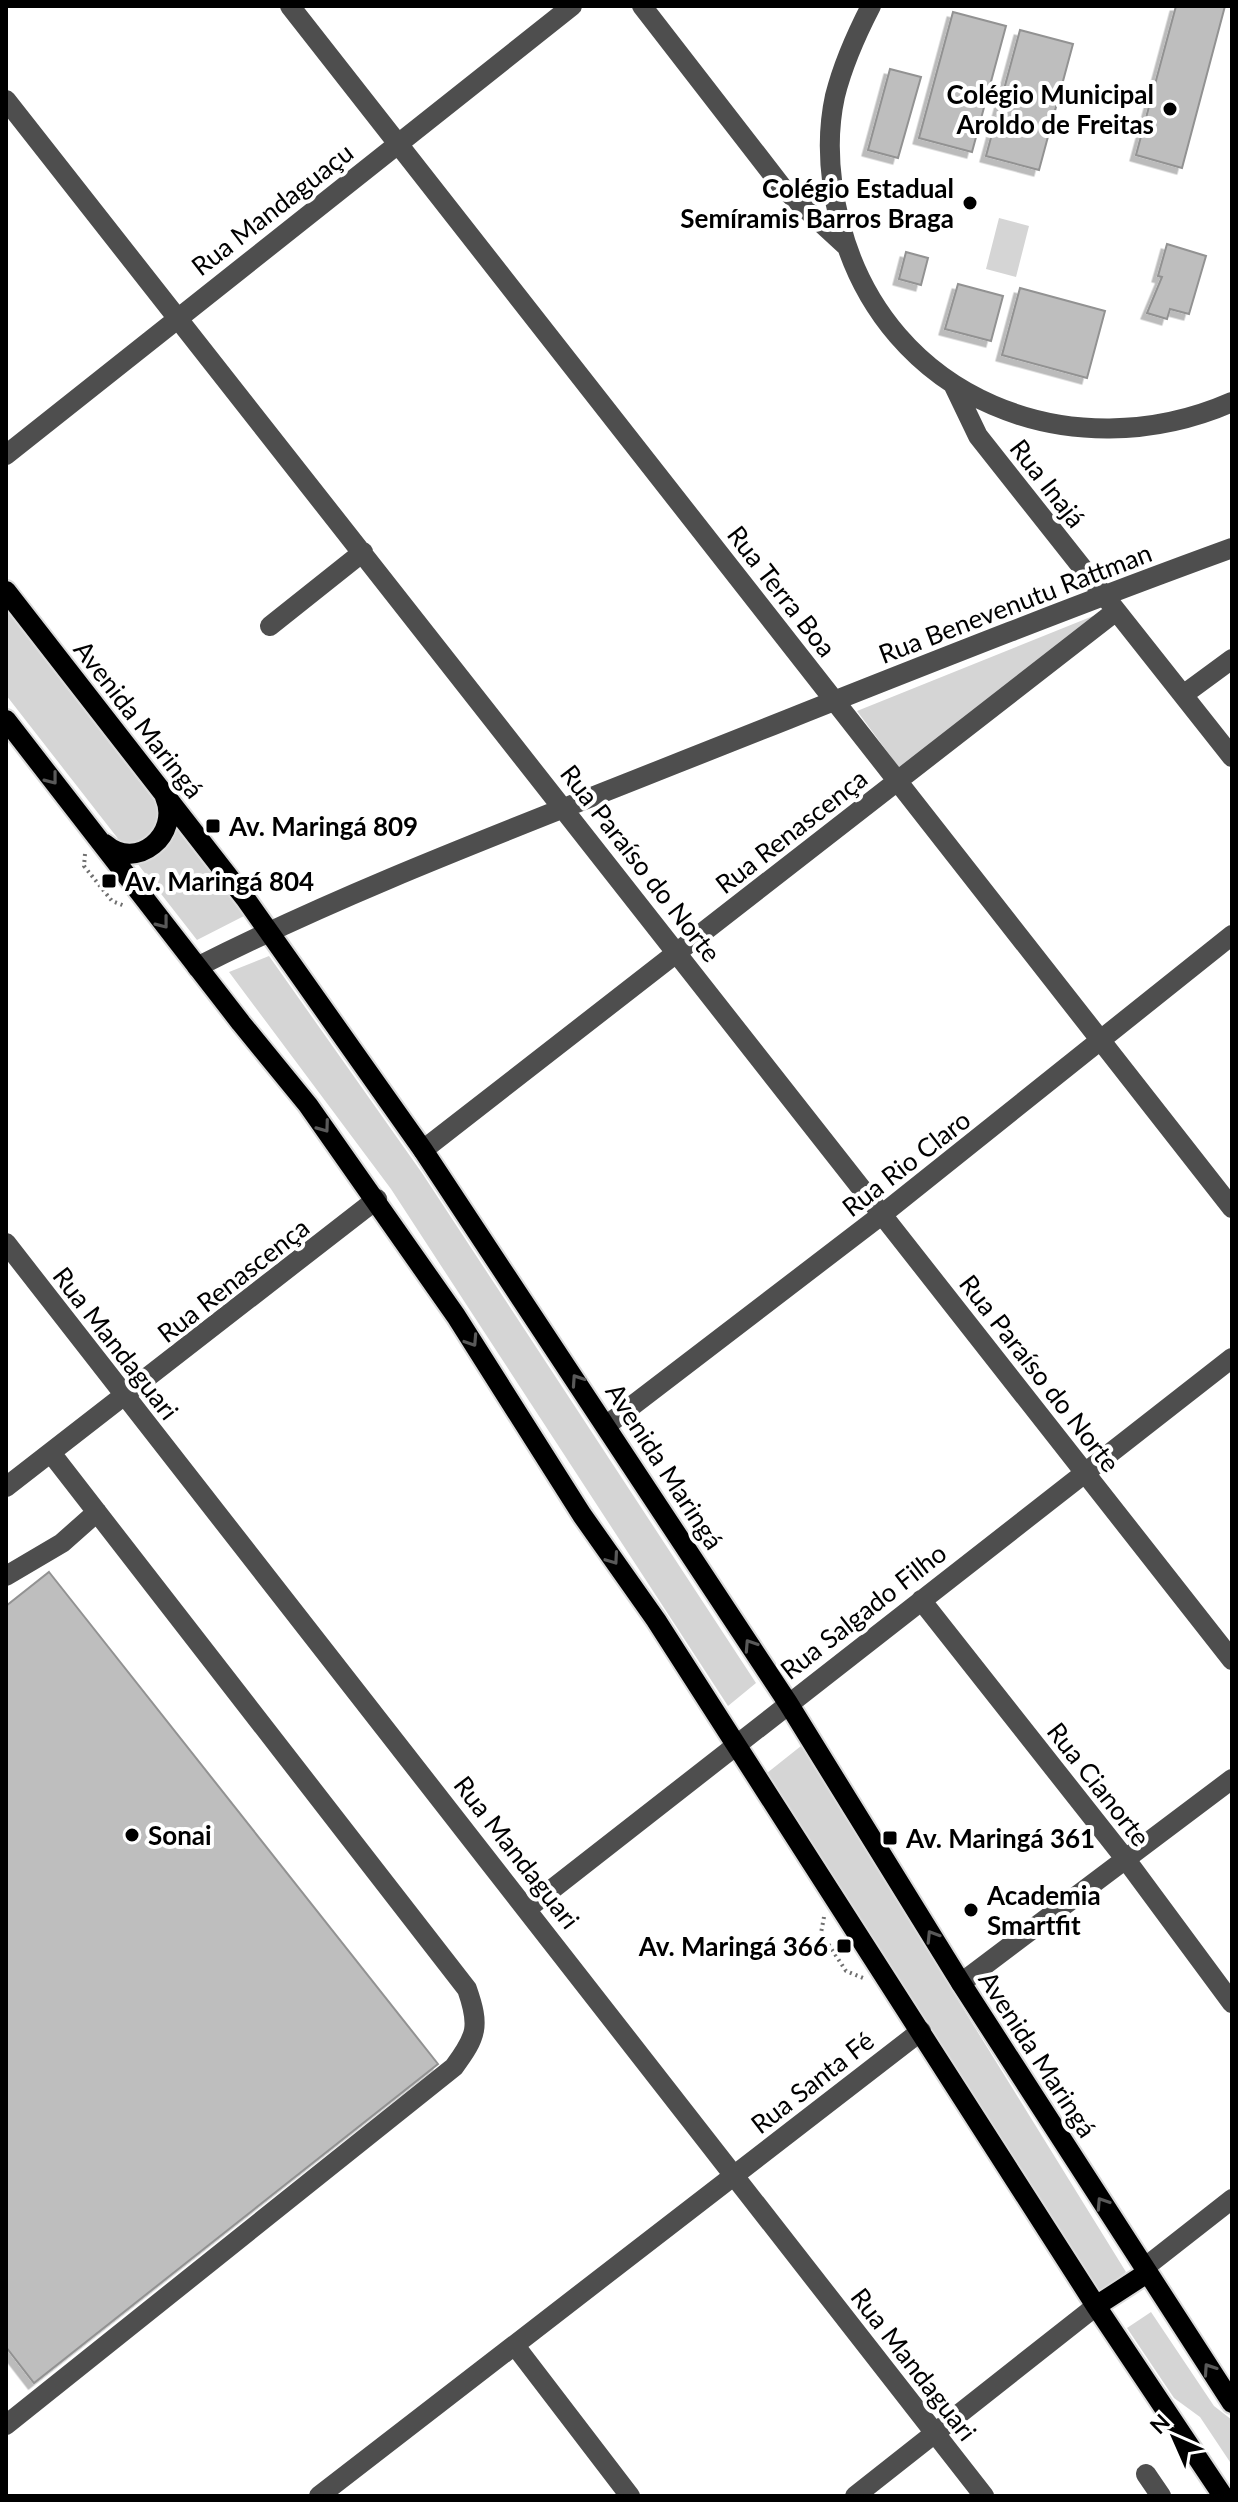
<svg xmlns="http://www.w3.org/2000/svg" width="1238" height="2502" font-family="Lato,sans-serif">
<defs>
<filter id="shadow"><feDropShadow dx="-5.5" dy="5.5" stdDeviation="0" flood-color="#0004"/></filter>
</defs>
<rect width="100%" height="100%" fill="#fff"/>
<path fill="#d5d5d5" d="M999 218 1029 226 1016 277 986 269Z
M6 610 244 916 197 940 6 695Z
M1108 610 903 773 857 711Z
M269 956 422 1173 756 1683 728 1706 391 1189 229 972Z
M801 1746 1126 2272 1100 2292 767 1773Z
M1151 2312 1214 2406 1232 2420V2465L1200 2417 1174 2398 1127 2328Z"/>
<path fill="#bebebe" stroke="#929292" stroke-width="2" filter="url(#shadow)" d="M1176 6H1225L1182 168 1136 155Z
M953 12 1006 26 972 152 919 138Z
M1020 30 1073 44 1039 170 986 156Z
M890 69 921 77 898 158 868 150Z
M1167 244 1206 256 1189 314 1170 309 1167 319 1147 313 1162 277 1158 276Z
M906 252 928 258 921 285 899 279Z
M958 284 1003 296 991 341 945 329Z
M1020 288 1105 311 1087 378 1002 355Z
M49 1572 438 2064 34 2383 6 2347V1606Z"/>
<g fill="none" stroke-linecap="round" stroke-linejoin="round">
<defs>
<path id="major" d="M6 591 245 898 423 1150 788 1703 961 1983 1232 2403
M6 720 241 1023 308 1105 456 1316 582 1515 656 1620 1096 2306 1223 2496
M105 844C137 872 181 834 165 797
M1096 2306 1147 2273"/>
</defs>
<use href="#major" stroke="#dbdbdb" stroke-width="24"/>
<path stroke="#707070" stroke-width="4" stroke-dasharray="2 4" stroke-linecap="butt" d="M85 854 84 866 112 901 125 906
M824 1917 821 1933 846 1971 863 1978"/>
<path stroke="#4e4e4e" stroke-width="20" d="M290 6 1232 1208
M642 6 783 188 846 246
M871 6C856 35 843 64 835 96 826 137 830 183 840 223 885 400 1072 472 1232 402
M6 100 1232 1660
M953 384 978 436 1232 757
M6 455 572 6
M270 626 363 552
M1183 695 1232 659
M197 967C351 889 515 828 675 764 860 691 1045 616 1232 548
M423 1150 1116 611
M6 1243 984 2496
M607 1425 884 1213 1232 935
M6 1487 377 1199
M6 1576 62 1543 97 1512
M921 1600 1127 1861 1232 2003
M528 1908 1232 1358
M961 1983 1232 1779
M1144 2268 1232 2199
M516 2347 630 2496
M6 2425 454 2067C477 2036 480 2026 467 1989L51 1453
M1146 2474 1161 2496
M319 2496 921 2031
M855 2496 1096 2306"/>
<use href="#major" stroke="#000" stroke-width="20"/>
</g>
<defs><path id="oneway-chevron" d="M-2-3.5L2.5 0L-2 3.5" fill="none" stroke-width="1.6" stroke-linecap="round" stroke-linejoin="round" transform="scale(2)"/></defs>
<g stroke="#595959">
<use href="#oneway-chevron" transform="translate(52 779) rotate(52)"/>
<use href="#oneway-chevron" transform="translate(163 923) rotate(52)"/>
<use href="#oneway-chevron" transform="translate(324 1127) rotate(54)"/>
<use href="#oneway-chevron" transform="translate(472 1341) rotate(57)"/>
<use href="#oneway-chevron" transform="translate(577 1380) rotate(-124)"/>
<use href="#oneway-chevron" transform="translate(613 1559) rotate(55)"/>
<use href="#oneway-chevron" transform="translate(750 1645) rotate(-123)"/>
<use href="#oneway-chevron" transform="translate(932 1936) rotate(-122)"/>
<use href="#oneway-chevron" transform="translate(1102 2203) rotate(-123)"/>
<use href="#oneway-chevron" transform="translate(1209 2369) rotate(-124)"/>
</g>
<g fill="#000" stroke="#fff" stroke-width="3">
<circle cx="1170" cy="109" r="8"/>
<circle cx="970" cy="203" r="8"/>
<rect x="205" y="818" width="16" height="16" rx="4"/>
<rect x="101" y="873" width="16" height="16" rx="4"/>
<circle cx="132" cy="1835" r="8"/>
<rect x="882" y="1830" width="16" height="16" rx="4"/>
<circle cx="971" cy="1910" r="8"/>
<rect x="836" y="1938" width="16" height="16" rx="4"/>
</g>
<g text-anchor="middle" dominant-baseline="central" stroke-width="8" stroke-linejoin="round" paint-order="stroke">
<g font-size="26" font-weight="bold" fill="#000" stroke="#fff" text-anchor="start">
<text x="1154" y="94" text-anchor="end">Colégio Municipal<tspan x="1154" dy="30">Aroldo de Freitas</tspan></text>
<text x="954" y="188" text-anchor="end">Colégio Estadual<tspan x="954" dy="30">Semíramis Barros Braga</tspan></text>
<text x="229" y="826">Av. Maringá 809</text>
<text x="125" y="881">Av. Maringá 804</text>
<text x="148" y="1835">Sonai</text>
<text x="906" y="1838">Av. Maringá 361</text>
<text x="987" y="1895">Academia<tspan x="987" dy="30">Smartfit</tspan></text>
<text x="828" y="1946" text-anchor="end">Av. Maringá 366</text>
</g>
<g font-size="26" fill="#000" stroke="#fff">
<text transform="translate(272 209) rotate(-38)">Rua Mandaguaçu</text>
<text transform="translate(1048 483) rotate(52)">Rua Inajá</text>
<text transform="translate(782 591) rotate(52)">Rua Terra Boa</text>
<text transform="translate(1015 603) rotate(-21)">Rua Benevenutu Rattman</text>
<text transform="translate(139 719) rotate(52)">Avenida Maringá</text>
<text transform="translate(791 831) rotate(-38)">Rua Renascença</text>
<text transform="translate(641 863) rotate(52)">Rua Paraíso do Norte</text>
<text transform="translate(906 1163) rotate(-38)">Rua Rio Claro</text>
<text transform="translate(233 1280) rotate(-38)">Rua Renascença</text>
<text transform="translate(116 1343) rotate(52)">Rua Mandaguari</text>
<text transform="translate(1040 1373) rotate(52)">Rua Paraíso do Norte</text>
<text transform="translate(665 1466) rotate(57)">Avenida Maringá</text>
<text transform="translate(863 1611) rotate(-38)">Rua Salgado Filho</text>
<text transform="translate(1099 1784) rotate(52)">Rua Cianorte</text>
<text transform="translate(517 1852) rotate(52)">Rua Mandaguari</text>
<text transform="translate(1038 2054) rotate(57)">Avenida Maringá</text>
<text transform="translate(812 2082) rotate(-38)">Rua Santa Fé</text>
<text transform="translate(914 2364) rotate(52)">Rua Mandaguari</text>
</g>
</g>
<rect width="1238" height="2502" fill="none" stroke="#000000" stroke-width="16"/>
<g transform="translate(1174 2438) rotate(315)" stroke="#ffffff" stroke-width="6" paint-order="stroke">
<path d="M0-6L14 30L0 20L-14 30Z" fill="#000000"/>
<text y="-12" font-size="22" font-weight="bold" text-anchor="middle" fill="#000000">N</text>
</g>
</svg>
